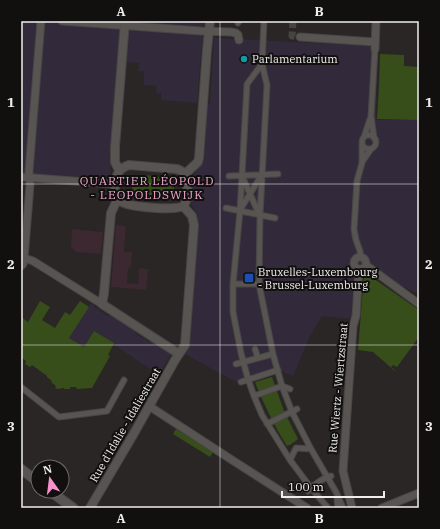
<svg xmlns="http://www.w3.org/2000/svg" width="440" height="529" font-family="'IBM Plex Serif',serif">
<rect width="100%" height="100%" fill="#292625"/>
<path fill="#322a3a" d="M21 21H115V28L118 29 121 33 110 176H111V177L108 180H103V178L39 174 38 175 26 172 23 174H21Z
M130 21H205L204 24 203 26 198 27 197 35H201L204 39V41H202L197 103 161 100V93H156L157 86 144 85V71H138L139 63 125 62 128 32 130 30H132L133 22Z
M214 38 377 46 376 120H419V288L416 293 371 271 357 278 353 319 322 316 309 338 293 376 276 369 236 382 185 354 189 345 190 335 198 219V216L191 204 193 176 203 163 204 149 205 148 207 104 210 103Z
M91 303 94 305V307L108 316 111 315 135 331V333L149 342 151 341 170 353V356L169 358 159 375 94 331 84 347 69 338Z"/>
<path fill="#3b2830" d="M116 225 126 226 124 252H132L131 267 128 268 127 283 138 284 139 268 148 269 146 290 111 287Z
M72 229 103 232 101 254 75 252 72 247 71 246Z"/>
<path fill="#374e1a" d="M380 54 404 55V66L419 67V120L377 119 379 87Z
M143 175 165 177V178C178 181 177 197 163 198V199L141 197V196C128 193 129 178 143 176Z
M367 274 419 310V337L397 367 393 365 391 367 395 370V371L373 352 358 350 364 275Z
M40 301 50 307 42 320 55 328 65 312 70 315 80 301 89 307 69 338 84 347 94 331 114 343 108 355 110 356 92 388 77 389 76 387H70V389H64V388L57 389 55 387 56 386 51 382 52 381 47 377V376L32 365 30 367 25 364 26 361 21 357V317L28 322Z
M272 377 284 411 298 439 290 445H289L287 446C274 425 264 405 255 382Z
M176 429 213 452 210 457 173 434Z"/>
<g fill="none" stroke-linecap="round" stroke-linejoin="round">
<path stroke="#474443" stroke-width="7" stroke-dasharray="7 3.5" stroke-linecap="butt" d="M293 21 292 36 300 37"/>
<defs>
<path id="pedestrian" d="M264 21 262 64 267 85 260 215 259 284 273 354 282 386 292 412 311 449 336 492 343 508
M238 23 239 21
M262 64 247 84 240 211 233 284V312L241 353 248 379 254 396 262 415 290 460 311 488 328 508
M362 142a7 7 0 1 1 14 0a7 7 0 1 1-14 0Z
M364 137 370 119
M374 138 371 116 375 49
M362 162 371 149
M229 176 278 174
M242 176 259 214
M226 208 275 218
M240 210 261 176
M361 257 360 251 356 240 354 229 357 181 362 163V144
M233 284H259
M255 349 258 358
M236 364 273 354
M241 382 278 370
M21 387 59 417 107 411 124 380
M254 396 282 386 290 389
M267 424 297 409
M290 460 296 448 311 449
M308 491C314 485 323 478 331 476
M337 499 338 508"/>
<path id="minor" d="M62 21 201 31 231 32 236 33 238 35 239 40
M300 37 375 42
M375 49 376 21
M21 177 114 184
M354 263a6 6 0 1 1 12 0a6 6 0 1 1-12 0Z
M24 258 33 261 102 304
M366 265 419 304
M21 266 23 264 24 258 30 185 29 171 41 21
M149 406 232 460 307 508
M352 508 343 471 353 326 356 316 359 270
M382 508 419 493"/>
<path id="tertiary" d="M129 165 177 169C185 172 187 176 187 185 188 192 188 201 183 206 177 211 129 207 122 202 117 198 114 189 115 183 116 173 120 168 129 165Z
M119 170 115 162V147L125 21
M185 174 198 162 199 158 207 50 210 21
M118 198 111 213 104 293 102 304 179 354
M90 508 133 435 175 360 185 345 194 225 192 216 183 206"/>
<path id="secondary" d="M21 469 38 482
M50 491 73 508"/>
</defs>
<use href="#pedestrian" stroke="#474544" stroke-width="7"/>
<use href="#minor" stroke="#474544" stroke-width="9"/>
<use href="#tertiary" stroke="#474544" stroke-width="10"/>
<use href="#secondary" stroke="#474544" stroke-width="11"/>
<use href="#pedestrian" stroke="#575452" stroke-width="5"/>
<use href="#minor" stroke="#575452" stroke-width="7"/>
<use href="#tertiary" stroke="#575452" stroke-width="8"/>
<use href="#secondary" stroke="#575452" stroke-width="9"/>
</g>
<path fill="none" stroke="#f0eeed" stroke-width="1" stroke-opacity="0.55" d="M220 21V508M21 184H419M21 345H419"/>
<circle fill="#0f9aa8" stroke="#11100f" stroke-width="1.5" cx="244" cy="59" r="4"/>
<rect fill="#1a4fb4" stroke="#11100f" stroke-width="1.5" x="244" y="273" width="10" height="10" rx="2"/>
<g text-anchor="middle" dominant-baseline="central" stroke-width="4" stroke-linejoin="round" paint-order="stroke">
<g font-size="11" fill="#f0eeed" stroke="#11100f" text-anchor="start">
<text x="252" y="59">Parlamentarium</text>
<text x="258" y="272">Bruxelles-Luxembourg<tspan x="258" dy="13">- Brussel-Luxemburg</tspan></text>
</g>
<g font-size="11" fill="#f0eeed" stroke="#11100f">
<text transform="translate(338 388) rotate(-85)">Rue Wiertz - Wiertzstraat</text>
<text transform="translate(125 425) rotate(-60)">Rue d'Idalie - Idaliestraat</text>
</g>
<g font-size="12" letter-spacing="1" fill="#eca4cd" stroke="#11100f">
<text x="147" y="180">QUARTIER LÉOPOLD<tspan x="147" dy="14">- LEOPOLDSWIJK</tspan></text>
</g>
</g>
<rect width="440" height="529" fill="none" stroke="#11100f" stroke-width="44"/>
<g transform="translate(50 479) rotate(346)"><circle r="19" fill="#11100f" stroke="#6a6968"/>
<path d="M0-3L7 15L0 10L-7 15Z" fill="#f790cd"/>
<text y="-6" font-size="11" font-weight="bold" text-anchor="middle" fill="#f0eeed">N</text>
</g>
<path d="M282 491v6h102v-6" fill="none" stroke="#f0eeed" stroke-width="2"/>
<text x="288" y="491" font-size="12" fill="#f0eeed" stroke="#11100f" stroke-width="3" paint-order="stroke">100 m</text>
<rect x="22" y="22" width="396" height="485" fill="none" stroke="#f0eeed" stroke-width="1.5"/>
<g font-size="13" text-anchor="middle" font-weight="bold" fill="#f0eeed">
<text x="121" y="16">A</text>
<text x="319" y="16">B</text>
<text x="11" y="107">1</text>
<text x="429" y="107">1</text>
<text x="11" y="269">2</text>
<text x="429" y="269">2</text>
<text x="11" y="431">3</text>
<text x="429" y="431">3</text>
<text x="121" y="523">A</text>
<text x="319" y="523">B</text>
</g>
</svg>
